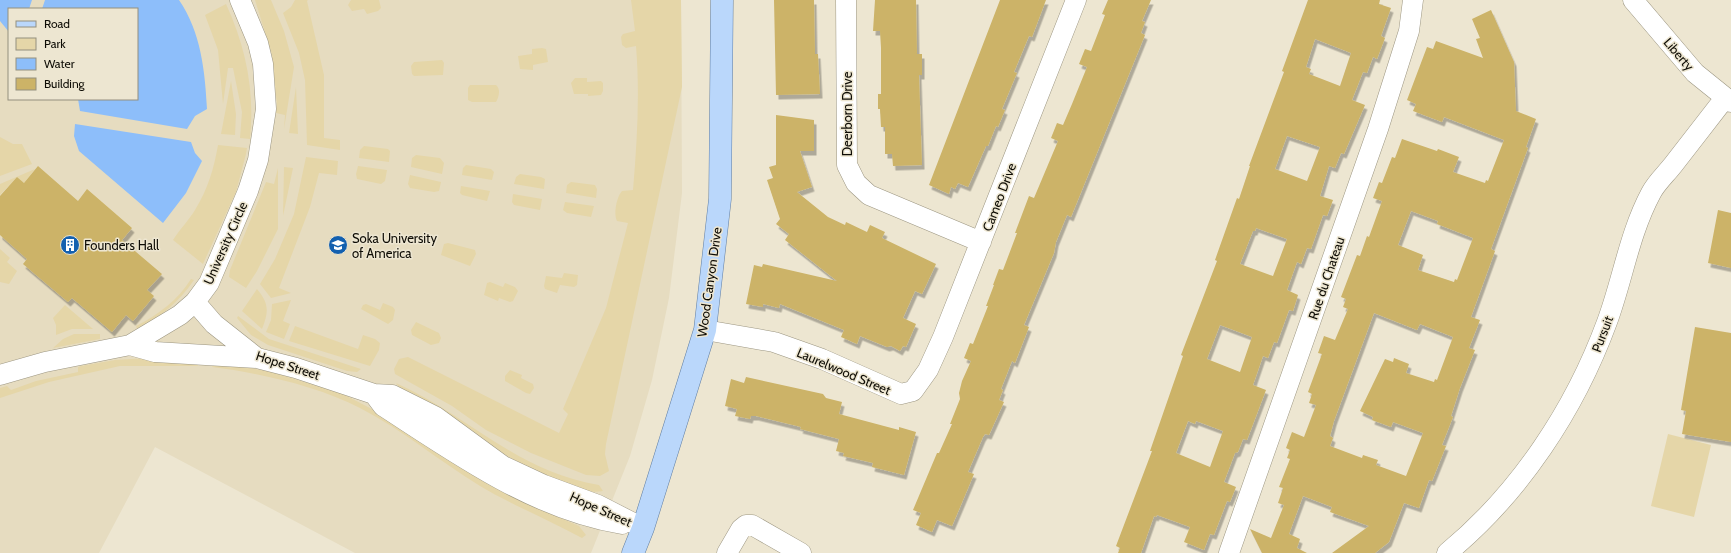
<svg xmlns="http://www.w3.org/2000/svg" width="1731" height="553" font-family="Cabin,sans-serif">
<defs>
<filter id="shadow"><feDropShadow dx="2.5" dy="4.5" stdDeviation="0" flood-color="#0004"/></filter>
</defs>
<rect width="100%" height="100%" fill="#ede6d1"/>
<path fill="#e6dcc0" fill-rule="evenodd" d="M0 0H681L682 193 669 298 652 380 630 456 591 553H355L155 447 99 553H0ZM9 9H137V99H9Z"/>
<path fill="#e5d6a8" d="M255 0H271L284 31 294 67 284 129 285 115 276 113 277 105 272 55Z
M295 0H308L307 1 324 75V138L340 140V150L307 145 305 80 299 53 283 13 291 7Z
M351 0H379L381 8 378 11 367 14 364 9 352 11 348 5Z
M631 0H681L682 87 606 444 605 454 609 471 600 476 586 475 531 453 486 430 452 406 395 374 394 369 399 359 408 357 559 433 568 414 563 409 606 308 628 223 617 221C613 214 617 196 622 191L633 190C637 142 640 95 636 46L626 48 622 45 621 37 623 34 635 31Z
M226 4C246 47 255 92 250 139L240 138 242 112 233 68H228L223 104 218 50 205 15Z
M542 48 546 49 548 62 533 65V70L520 69 518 56 532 54V49Z
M442 60 444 63 443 75 414 76 412 74 411 66 414 62Z
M575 78H587V82L601 81 603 83V91L601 95 588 96V94H574L571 83Z
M231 81 236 114 235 135 221 134Z
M470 85H496C501 89 499 97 496 102H472L468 100V88Z
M296 87 298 134 289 133Z
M0 137 13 144H22L32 164 0 176Z
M218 145 247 148 246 154 236 192 203 264 173 240C180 229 189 220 195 210 208 189 214 168 218 145Z
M364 146 388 149 390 151 389 162 359 158 360 150Z
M416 155 440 158 444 163 442 174 411 167 412 158Z
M306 157 338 161 337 175 319 173 310 207 279 288 291 293 271 298 260 284 275 259 294 214Z
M466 165 491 169 494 172 492 180 462 175 463 168Z
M358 166 387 170 385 181 381 184 357 179 356 174Z
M284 167 293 168 283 216Z
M278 168V229L257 271 246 288 229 277 230 270 266 182 274 184Z
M35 169 24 183 17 177 0 195V184Z
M520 174 541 177 545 179 544 189 514 184 516 177Z
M410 175 441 182 439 191 434 192 410 188 408 184Z
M571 182 595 185 597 189 596 198 566 193 567 185Z
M461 186 490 191 487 201 462 195 460 193Z
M513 194 542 199 540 210 514 205 512 202Z
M565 202 594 206 591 217 567 213 563 210Z
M448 243 475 250 476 254 470 266 441 255 444 244Z
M0 249 10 258 7 262 17 271 9 284 0 282Z
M564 273 578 275 577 285 574 287 560 285 557 293 545 289 544 286 546 276 562 278Z
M191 279 194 280C179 302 161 317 137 329L136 326C158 315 178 300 191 279Z
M490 282 503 287 505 283 515 287 518 291 513 301 510 302 499 298 498 301 484 295 487 283Z
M257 289C269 303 269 312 262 329L242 311Z
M291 300 283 321 290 324 284 339 266 332 271 320 272 304Z
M383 303 393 307 395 310 393 320 388 324 361 309 363 305 366 304 380 310Z
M65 305 93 329H72L56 335V325L53 318Z
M238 316 269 339 361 369 357 372 347 371 268 345 251 335 237 318Z
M416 322 439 333 441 338 439 343 431 345 412 335 411 330Z
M295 326 358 349 363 335 375 339 380 343 379 350 370 366 289 341Z
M74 334H100V339L53 348 63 339Z
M148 358 195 360 198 366H120L49 382 0 398V388L7 386 11 390 36 381 78 372V367L81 366 115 360Z
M215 362 272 372 343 394 391 419 524 502 579 526 586 535 582 538 580 537C547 519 512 505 480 486 439 461 403 430 360 408 317 386 260 373 212 367Z
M510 370 522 375 521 378 533 384 534 388 530 394 526 393 505 381V376Z
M396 383C468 415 517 472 599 485L603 491C563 501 436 411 399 387Z
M1668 434 1711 445 1694 517 1651 506Z"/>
<path fill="#8dbefa" d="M0 0H32L29 9H9V32L0 21Z
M45 0H179C201 32 205 71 207 109L195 116 187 129 80 111 78 99H137V9H42Z
M75 124 191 142 195 153 202 161 186 193 163 223 79 151 74 136Z"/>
<path fill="#ccb367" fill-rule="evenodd" filter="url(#shadow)" d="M774 0H814L815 54H818L820 94 776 95Z
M875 0H916L917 54H922V75H919L922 165 893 166 892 154H885V127H881L880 109H878V94H881V48L880 31H873Z
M1000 0H1046L1032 37 1029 36 1014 72 1017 73 1002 109 1005 110 998 127 996 126 988 146H986L968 187 958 183 955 189 951 187 949 194 929 185Z
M1108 0H1151L1142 21 1145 22 1141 33 1145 35 1071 217 1067 215 1056 242 1054 253 1024 325 1029 327 1015 363 1012 361 1001 389 1003 390 999 400 1004 402 989 435 985 434 983 437 968 472 974 474 958 512 952 526 937 520 932 532 916 525 921 513 913 510 937 453H939L952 424H950L960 399 959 393 962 381 971 361 964 358 970 343 973 344 988 306H986L994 285H993L999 269 1003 270 1017 233H1015L1029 196 1034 198 1058 141 1051 138 1057 123 1063 125 1072 104 1087 67 1079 64 1085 49 1091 51 1105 15 1102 14Z
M1308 0H1380L1379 4 1391 8 1381 36 1385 38 1377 59 1373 57 1367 73 1363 72 1352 100 1365 105 1344 154 1341 153 1335 168 1329 166 1320 196 1333 200 1327 216 1323 215 1311 249 1307 248 1301 264 1297 262 1287 290 1298 295 1293 311 1289 310 1277 343 1274 342 1268 358 1263 356 1253 385 1266 390 1247 440 1243 439 1238 452 1235 453 1224 482 1236 487 1230 502 1227 501 1214 535 1210 534 1204 550 1184 542 1190 527 1157 515 1156 517 1154 516 1141 553H1118L1120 548 1116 546 1152 451H1150L1183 356 1181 355 1217 261 1215 260 1237 198 1239 199 1250 166H1249L1284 72 1282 71ZM1315 39 1351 53 1340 86 1309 74 1311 69 1306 67ZM1287 136 1320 147 1307 181 1275 169ZM1256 228 1287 239 1273 276 1240 264 1253 231H1255ZM1220 325 1252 337 1240 372 1207 359ZM1188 421 1195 424 1196 421 1223 431 1210 467 1176 453Z
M1491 10 1514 62 1516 111 1536 119 1526 147 1528 148 1491 249 1495 251 1471 317 1480 320 1469 348 1475 350 1460 388 1451 416 1453 417 1442 445 1446 446 1432 481 1429 480 1419 508 1404 503 1389 542 1375 553H1332L1369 526 1330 512 1332 507 1303 496 1289 534 1300 539 1297 548 1307 553H1262L1250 529 1271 538 1284 505 1278 503 1283 488 1279 487 1290 459 1287 458 1290 450 1286 448 1292 432 1304 437 1316 405 1309 403 1312 394 1308 392 1322 354 1318 353 1324 336 1335 340 1348 309 1343 307 1346 299 1341 297 1357 255 1360 256 1367 236 1369 237 1382 201 1373 198 1379 182 1382 183 1392 157 1395 158 1402 139 1437 151 1438 149 1459 157 1453 172 1485 183 1486 180 1488 181 1504 140 1444 117 1442 122 1413 111 1416 104 1407 100 1427 47 1433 49 1436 41 1483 58 1476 39 1480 38 1472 19ZM1411 211 1438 221 1437 224 1473 238 1457 280 1455 279 1454 282 1418 270 1423 255 1398 245ZM1374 313 1417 330 1420 324 1453 337 1437 380 1435 379 1434 382 1406 373 1409 364 1394 358 1393 362 1385 359 1360 411 1373 417 1372 420 1391 427 1393 422 1423 433 1406 476 1376 465 1378 460 1363 455 1362 458 1330 446 1333 438 1330 436 1334 421Z
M776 115 814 120V151H800L812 187 797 192 828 217 845 225 846 222 867 232 870 225 885 232 882 238 936 264 922 294 915 291 903 318 916 324 906 347 903 346 900 351 891 346 887 347 860 336 857 344 841 337 844 330 780 304 779 308 763 304V307L746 304 754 265 762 267 763 264 837 281 785 240 789 234 776 224 780 219 767 180 773 178 769 167 776 165Z
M38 166 78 201 87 189 132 228 122 240 162 274 147 290 154 296 133 321 126 315 112 332 72 298 68 302 23 264 27 259 0 235V196L17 177 24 183Z
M1718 210 1731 213V268L1708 263Z
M1695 327 1731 333V442L1682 434 1686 411 1681 410Z
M746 377 823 394 826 398 842 402 839 414 899 430V427L916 432 904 475 872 467 873 463 843 456 844 453 836 451 839 439 800 429 801 427 756 416H751L750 419 735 416 737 409 725 406 731 379 744 383Z"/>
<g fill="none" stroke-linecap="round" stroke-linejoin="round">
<defs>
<path id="minor" d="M846 0 847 165 856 183 869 195 981 242
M1633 0 1695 73 1731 102
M195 302 214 324 257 358 296 368 374 394 392 395 436 417 503 466 544 485 598 505 643 528
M705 330 774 342 822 359 901 394 913 391 928 370 943 337 1076 0
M130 345 155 352 257 358
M0 375 45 362 130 345 180 315 195 302 209 283 248 191 258 160 266 109 263 64 258 43 240 0
M374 394 383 406C457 454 533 509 622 524
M727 553 741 529 746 525H752L801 553
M1229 553 1378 129 1409 31 1413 0
M1447 553C1520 493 1575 409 1607 322 1623 279 1629 234 1651 193 1656 183 1666 174 1673 165 1690 143 1708 120 1725 98"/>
<path id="major" d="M633 553 643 528 705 330 720 199 722 0"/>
</defs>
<use href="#minor" stroke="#9c9682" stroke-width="21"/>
<use href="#major" stroke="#607ea3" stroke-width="23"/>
<use href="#minor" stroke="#fff" stroke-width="20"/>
<use href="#major" stroke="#bad7fb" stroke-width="22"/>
</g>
<defs>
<symbol id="building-disc" viewBox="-11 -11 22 22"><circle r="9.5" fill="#1360af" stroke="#ede6d1"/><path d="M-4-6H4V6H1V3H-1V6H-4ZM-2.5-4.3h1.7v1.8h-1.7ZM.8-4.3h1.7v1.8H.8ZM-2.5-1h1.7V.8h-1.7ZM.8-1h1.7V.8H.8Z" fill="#fff"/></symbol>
<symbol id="university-disc" viewBox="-11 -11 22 22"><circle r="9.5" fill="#1360af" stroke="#ede6d1"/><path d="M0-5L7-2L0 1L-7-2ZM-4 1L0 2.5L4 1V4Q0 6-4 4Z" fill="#fff"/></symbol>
</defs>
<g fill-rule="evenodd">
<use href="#building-disc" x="59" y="234" width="22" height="22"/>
<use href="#university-disc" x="327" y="234" width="22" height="22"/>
</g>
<g text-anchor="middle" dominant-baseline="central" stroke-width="3" stroke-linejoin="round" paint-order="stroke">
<g font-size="13" fill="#0e0c05" stroke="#ede6d1">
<text transform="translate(1679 54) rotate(49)">Liberty</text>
<text transform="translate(847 114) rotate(-90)">Deerborn Drive</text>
<text transform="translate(999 197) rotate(-69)">Cameo Drive</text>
<text transform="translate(225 243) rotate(-66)">University Circle</text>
<text transform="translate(1326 278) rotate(-71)">Rue du Chateau</text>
<text transform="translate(709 282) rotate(-82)">Wood Canyon Drive</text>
<text transform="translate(1602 334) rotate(-69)">Pursuit</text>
<text transform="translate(288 365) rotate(18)">Hope Street</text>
<text transform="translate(844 371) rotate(23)">Laurelwood Street</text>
<text transform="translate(601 509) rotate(24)">Hope Street</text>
</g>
<g font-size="13" fill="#0e0c05" stroke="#ede6d1" text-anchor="start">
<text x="352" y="238">Soka University<tspan x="352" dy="15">of America</tspan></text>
<text x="84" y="245">Founders Hall</text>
</g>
</g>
<rect x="8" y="8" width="130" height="92" fill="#ede6d1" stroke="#948f7f"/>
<rect x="16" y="21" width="20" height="6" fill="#bad7fb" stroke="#948f7f"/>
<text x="44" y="28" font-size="12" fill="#0e0c05">Road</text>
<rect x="16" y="38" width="20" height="12" fill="#e5d6a8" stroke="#948f7f"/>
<text x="44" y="48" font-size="12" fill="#0e0c05">Park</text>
<rect x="16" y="58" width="20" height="12" fill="#8dbefa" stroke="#948f7f"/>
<text x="44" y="68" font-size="12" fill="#0e0c05">Water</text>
<rect x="16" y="78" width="20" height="12" fill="#ccb367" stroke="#948f7f"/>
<text x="44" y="88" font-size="12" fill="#0e0c05">Building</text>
</svg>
